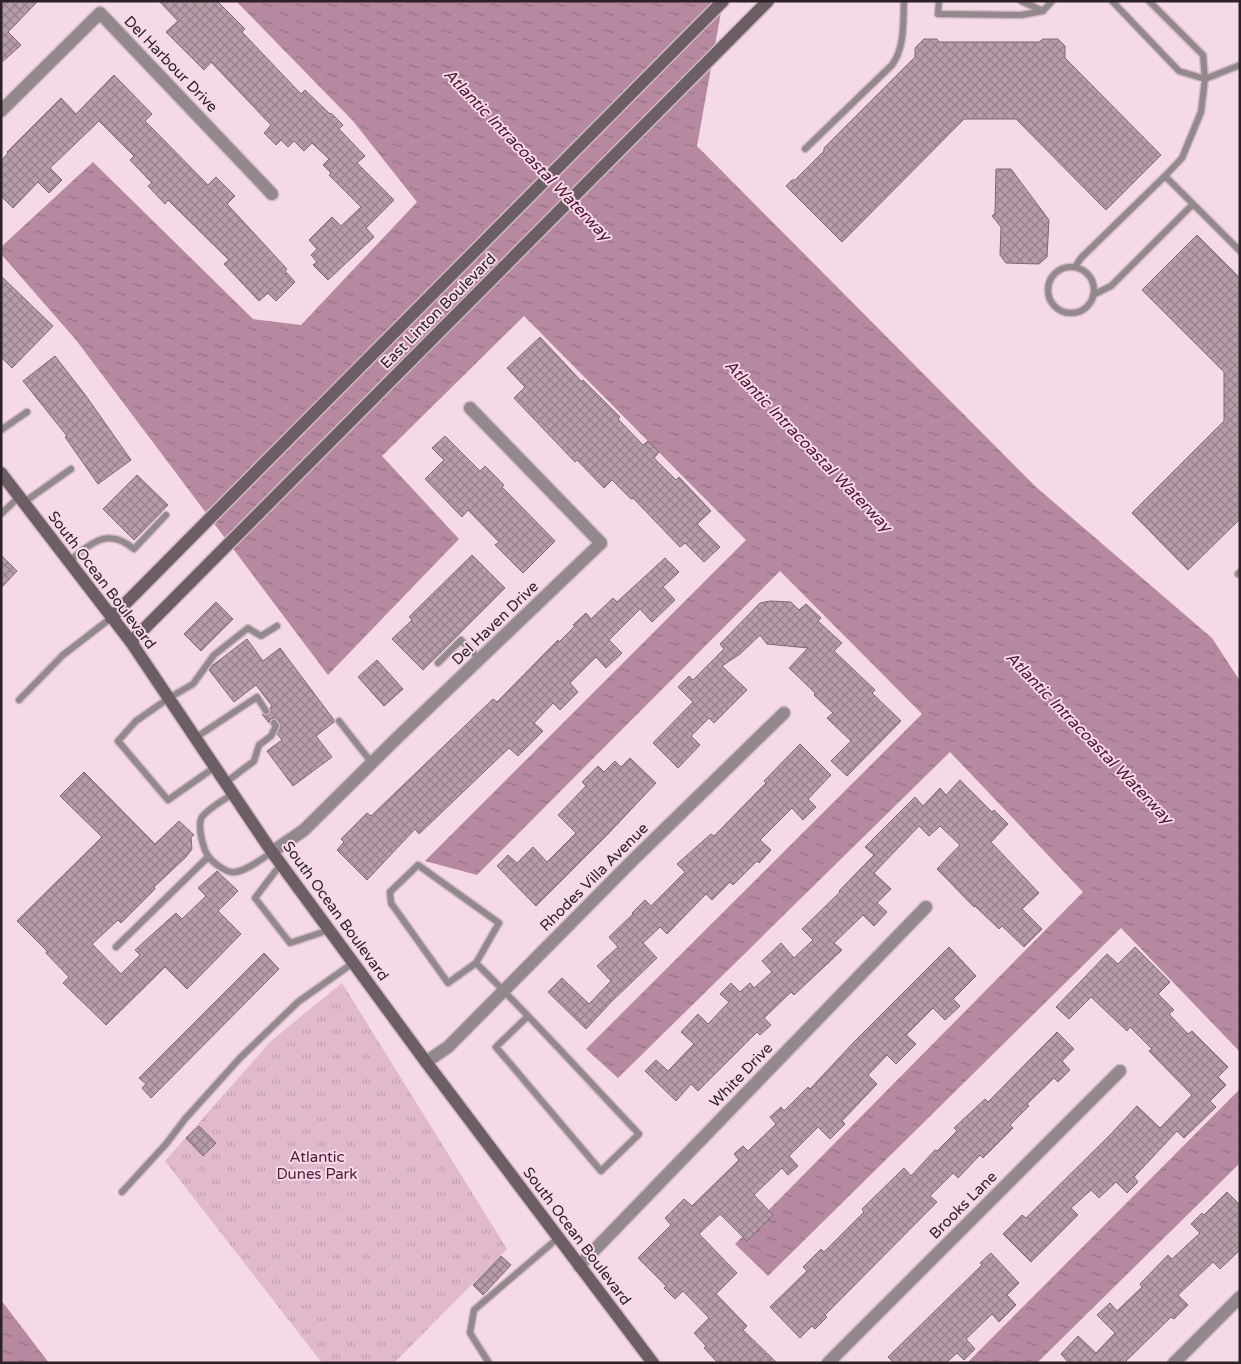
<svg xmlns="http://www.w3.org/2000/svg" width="1241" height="1364" font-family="'Varela Round',sans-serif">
<defs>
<pattern id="park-tufts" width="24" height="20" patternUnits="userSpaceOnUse" patternTransform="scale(1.25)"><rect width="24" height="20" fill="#e0b9cc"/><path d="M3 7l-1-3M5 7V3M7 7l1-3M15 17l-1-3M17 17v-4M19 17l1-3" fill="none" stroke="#c09faf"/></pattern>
<pattern id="water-ripples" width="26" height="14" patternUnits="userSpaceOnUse" patternTransform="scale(1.25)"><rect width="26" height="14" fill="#b789a0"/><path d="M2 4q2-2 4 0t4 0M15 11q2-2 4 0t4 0" fill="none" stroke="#957082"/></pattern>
<pattern id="building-cross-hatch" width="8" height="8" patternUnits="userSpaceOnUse" patternTransform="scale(1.25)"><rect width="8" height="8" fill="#b79da9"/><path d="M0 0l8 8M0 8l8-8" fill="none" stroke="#958089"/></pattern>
</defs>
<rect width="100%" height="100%" fill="#f5d9e6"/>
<path fill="url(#park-tufts)" d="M342 983 507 1249 394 1363H322L165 1161 271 1041Z"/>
<path fill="url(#water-ripples)" d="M236 1H723L697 146 1036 487 1212 638 1240 681V1052L1121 928 768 1276 735 1244 1083 892 950 752 618 1078 586 1049 922 714 780 571 477 875 425 861 746 540 524 316 382 456 459 539 328 675 76 340 1 254V247L93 162 253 319 301 325 417 202 353 121Z
M1240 1089V1163L1037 1363H967Z
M1 1300 49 1363H1Z"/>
<path fill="url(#building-cross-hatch)" stroke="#806873" d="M1 1H38L8 32 21 45 1 63Z
M159 1H217L245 29 242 32 301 94 305 90 330 114 331 113 343 125 339 129 365 156 357 163 394 200 366 228 374 237 328 280 313 265 317 262 311 255 317 249 309 240 332 217 341 226 361 207 329 175 331 173 323 165 329 159 312 143 304 151 294 141 288 147 281 140 276 145 264 133 271 125 211 62 204 70 166 32 178 21Z
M924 39H937L939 42H1039L1043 39H1058L1065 46V58L1161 155 1106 210 1016 119H964L842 242 786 186 792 180H795L824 151V148L915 57V48Z
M114 75 152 114 145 121 208 185 216 177 235 196 227 204 287 269 285 271 295 282 276 301 268 293 259 301 224 264 229 260 168 200 165 204 148 186 152 183 130 160 134 156 99 121 50 168 62 180 49 193 38 182 13 208 1 196V161L8 153 7 152 61 98 76 114Z
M996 169H1011L1049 220 1047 257 1039 264 1006 263 1000 255 1001 227 992 216 995 213Z
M1197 235 1240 278V519L1188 570 1132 513 1224 421V372L1142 290Z
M1 276 53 326 12 368 1 357Z
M540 337 582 382 583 380 620 417 618 419 643 445 648 441 659 452 654 458 676 480 679 477 711 511 697 524 720 547 704 562 685 543 680 547 633 498 631 499 612 480 604 488 577 460 575 462 514 398 525 387 507 368Z
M55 356 86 396 131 460 98 484 65 437 67 436 23 381Z
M445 436 480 471 485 466 504 485 502 487 555 541 523 573 495 545 499 542 468 510 462 517 425 479 444 460 432 448Z
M137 475 168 505 134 540 103 509Z
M1 555 17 571 1 588Z
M472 555 505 588 423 670 392 639 412 620 409 617Z
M665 558 679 572 663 587 675 600 652 622 640 609 609 640 622 653 606 668 596 657 570 683 578 692 560 710 553 703 534 723 543 731 518 756 509 748 419 834 415 829 367 880 337 850 344 842 341 839 367 813 371 816 493 699 497 702 558 640 559 642 575 626 573 625 586 613 591 619 613 598 617 602Z
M770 601 791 602 799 610 806 604 821 618 818 621 842 643 834 651 875 690 872 693 901 721 847 776 831 761 851 741 827 718 833 713 814 695 815 693 789 668 808 648 767 644 760 635 740 654 722 666 747 690 714 723 709 718 691 736 700 745 678 768 653 743 693 702 678 687 689 676 693 680 724 649 720 644 760 603Z
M216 602 233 619 201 651 184 634Z
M247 639 263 661 280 648 334 720V722L316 736 332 757 293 786 267 751 282 740 277 734 281 726 278 720 273 718 270 720 269 723 262 714 266 716 269 715 271 711 270 708 272 706 256 685 234 702 209 670 213 665Z
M377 660 403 689 384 706 358 677Z
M800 744 831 775 808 799 816 807 803 820 792 808 760 840 771 850 759 863 757 861 733 885 730 882 712 900 706 894 667 934 660 927 643 943 657 958 612 1001 586 1029 548 992 562 978 589 1004 611 981 597 966 618 947 609 937 633 914 632 913 645 900 651 906 685 872 677 864 711 834 714 836 766 783 764 781Z
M630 758 656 783 608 834 536 906 497 866 508 855 517 863 533 847 547 862 576 833 558 815 586 786 582 782 598 766 604 772 615 761 621 767Z
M84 772 155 844 179 821 194 835 191 837 192 849 186 857 154 887 155 889 121 923 118 920 92 944 121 974 140 955 135 950 176 913 182 919 206 896 198 888 217 871 238 891 218 911 241 934 187 989 165 967 106 1025 63 983 69 977 46 953 47 951 17 921 102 837 60 796Z
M960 780 992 812 994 810 1008 824 991 842 1039 893 1022 909 1042 929 1024 947 1002 926 999 929 975 906 974 907 937 869 960 845 940 826 929 836 919 826 874 873 891 889 877 903 887 912 874 926 863 915 834 943 842 950 794 995 791 992 764 1018 771 1025 760 1035 757 1032 698 1091 691 1084 676 1101 645 1071 656 1060 668 1071 694 1044 681 1032 698 1014 708 1024 729 1002 720 994 731 983 740 992 750 983 754 988 772 972 762 961 781 943 794 958 813 940 802 929 840 892 839 891 874 855 865 847 915 797 923 806 940 788 946 795Z
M949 947 976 976 953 999 960 1006 945 1020 933 1008 906 1035 916 1044 896 1064 887 1055 868 1075 877 1084 842 1121 845 1124 830 1139 818 1127 789 1156 798 1166 788 1175 782 1168 754 1195 773 1215 747 1241 720 1214 699 1234 737 1273 716 1294 747 1326 743 1330 777 1363H718L704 1348 706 1346 694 1333 709 1318 683 1291 675 1299 664 1288 666 1286 638 1258 671 1225 665 1218 684 1199 692 1206 739 1160 734 1154 743 1146 748 1151 776 1124 770 1117 781 1107 784 1111 808 1087 810 1089 854 1042Z
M1135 947 1170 982 1158 994 1174 1010 1169 1014 1188 1034 1192 1031 1228 1067 1218 1077 1226 1085 1210 1101 1216 1107 1184 1138 1177 1131 1134 1177 1138 1182 1127 1193 1116 1182 1099 1198 1091 1190 1071 1208 1078 1215 1031 1262 1003 1234 1022 1215 1026 1218 1110 1135 1137 1106 1160 1128 1192 1095 1149 1051 1152 1049 1130 1027 1127 1031 1091 997 1069 1019 1056 1007 1107 954 1118 964Z
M264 953 279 969 151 1098 142 1088 146 1084 139 1078Z
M1057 1032 1074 1049 1062 1061 1070 1070 1058 1082 1054 1078 1027 1104 1029 1106 1010 1125 1013 1128 983 1158 980 1155 958 1178 953 1173 930 1196 937 1202 825 1315 827 1317 815 1329 812 1326 800 1338 770 1307 807 1271 803 1267 821 1249 824 1252 864 1212 862 1209 904 1168 911 1176 935 1150 937 1151 957 1131 954 1128 985 1099 988 1102Z
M199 1126 216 1143 203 1156 186 1138Z
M1227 1192 1240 1205V1250L1220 1269 1213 1262 1178 1295 1188 1305 1174 1319 1171 1317 1124 1363H1069L1061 1354 1078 1336 1096 1353 1115 1333 1097 1315 1110 1303 1117 1311 1142 1287 1140 1284 1168 1255 1172 1259 1200 1233 1191 1224 1202 1213 1204 1215Z
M991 1253 1019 1283 1007 1295 1016 1305 999 1322 992 1314 966 1339 975 1349 964 1360 957 1353 946 1363H894L888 1357 982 1265 980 1263Z
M501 1256 511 1265 483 1295 473 1285Z"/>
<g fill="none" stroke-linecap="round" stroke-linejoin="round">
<defs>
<path id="lane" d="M939 1 938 14 1021 15 1043 11 1052 1
M1021 1 1043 11
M1112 1 1179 71 1205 79 1240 65
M805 149 892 65C905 47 903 23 904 1
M1165 176 1240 251
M1075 267 1081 258 1165 176 1182 158 1201 112 1205 79 1203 55 1149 1
M1048 290a23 23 0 1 1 46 0a23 23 0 1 1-46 0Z
M1093 295 1111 286 1193 204
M1 430 27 412
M23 503 71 469
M1 514 19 497
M68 562C91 544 107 526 134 549L166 515
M1238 574 1240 572
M438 663 461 640 480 660
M19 700 63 655 111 618
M339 721 372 763
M195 738 257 697 266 711
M215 767 168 800 118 741 136 721 169 698 193 684 214 655 248 628 261 636 277 626
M225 783 254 761 259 745 271 736 276 726 274 723
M233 794C223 800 209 808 202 817 197 825 203 850 209 857 213 863 225 871 231 872 243 874 263 858 272 852
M281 864 255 898 290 943 329 930
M116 947 208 857
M476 963 499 923 418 865 390 892 391 903 448 983 476 963C532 1018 585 1077 639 1134L601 1171 496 1047 528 1016
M122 1192 166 1144 185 1119 240 1058 298 1002 353 963
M489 1363 470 1333 474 1310 558 1238"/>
<path id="street" d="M1 111 100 13 272 194
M272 852 304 830 399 736 601 543 470 408
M426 1062 448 1047 633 860 784 713
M579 1266 926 907
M828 1363 1120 1071
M1174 1363 1240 1297"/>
<path id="secondary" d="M1 473 131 642 272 852 426 1062 653 1363
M111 618 723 1
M131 642 768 1"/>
</defs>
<use href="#lane" stroke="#d1b8c3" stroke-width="9"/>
<use href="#street" stroke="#d1b8c3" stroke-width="15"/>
<use href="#secondary" stroke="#d1b8c3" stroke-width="15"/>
<use href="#lane" stroke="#93888d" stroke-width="6"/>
<use href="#street" stroke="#93888d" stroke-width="12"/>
<use href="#secondary" stroke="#6d5d65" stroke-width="12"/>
</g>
<g text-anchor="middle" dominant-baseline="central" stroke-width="4" stroke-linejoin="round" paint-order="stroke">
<g font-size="15" fill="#2c2126" stroke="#f5d9e6">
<text transform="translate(171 64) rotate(46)">Del Harbour Drive</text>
<text transform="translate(438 311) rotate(-45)">East Linton Boulevard</text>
<text transform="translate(102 580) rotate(53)">South Ocean Boulevard</text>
<text transform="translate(495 623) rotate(-44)">Del Haven Drive</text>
<text transform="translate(594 877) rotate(-45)">Rhodes Villa Avenue</text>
<text transform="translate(336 911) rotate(54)">South Ocean Boulevard</text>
<text transform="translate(741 1075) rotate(-46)">White Drive</text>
<text transform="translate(963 1205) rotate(-45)">Brooks Lane</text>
<text transform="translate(577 1236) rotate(53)">South Ocean Boulevard</text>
</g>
<g font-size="15" fill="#52193a" stroke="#f5d9e6">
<text x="317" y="1157">Atlantic<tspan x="317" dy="17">Dunes Park</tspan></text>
</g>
<g font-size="16" font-style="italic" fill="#4d1436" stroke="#f5d9e6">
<text transform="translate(527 155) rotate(46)">Atlantic Intracoastal Waterway</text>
<text transform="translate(808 446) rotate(46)">Atlantic Intracoastal Waterway</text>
<text transform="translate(1089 738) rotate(46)">Atlantic Intracoastal Waterway</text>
</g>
</g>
<rect width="1241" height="1364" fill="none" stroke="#2c2126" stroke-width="5"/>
</svg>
